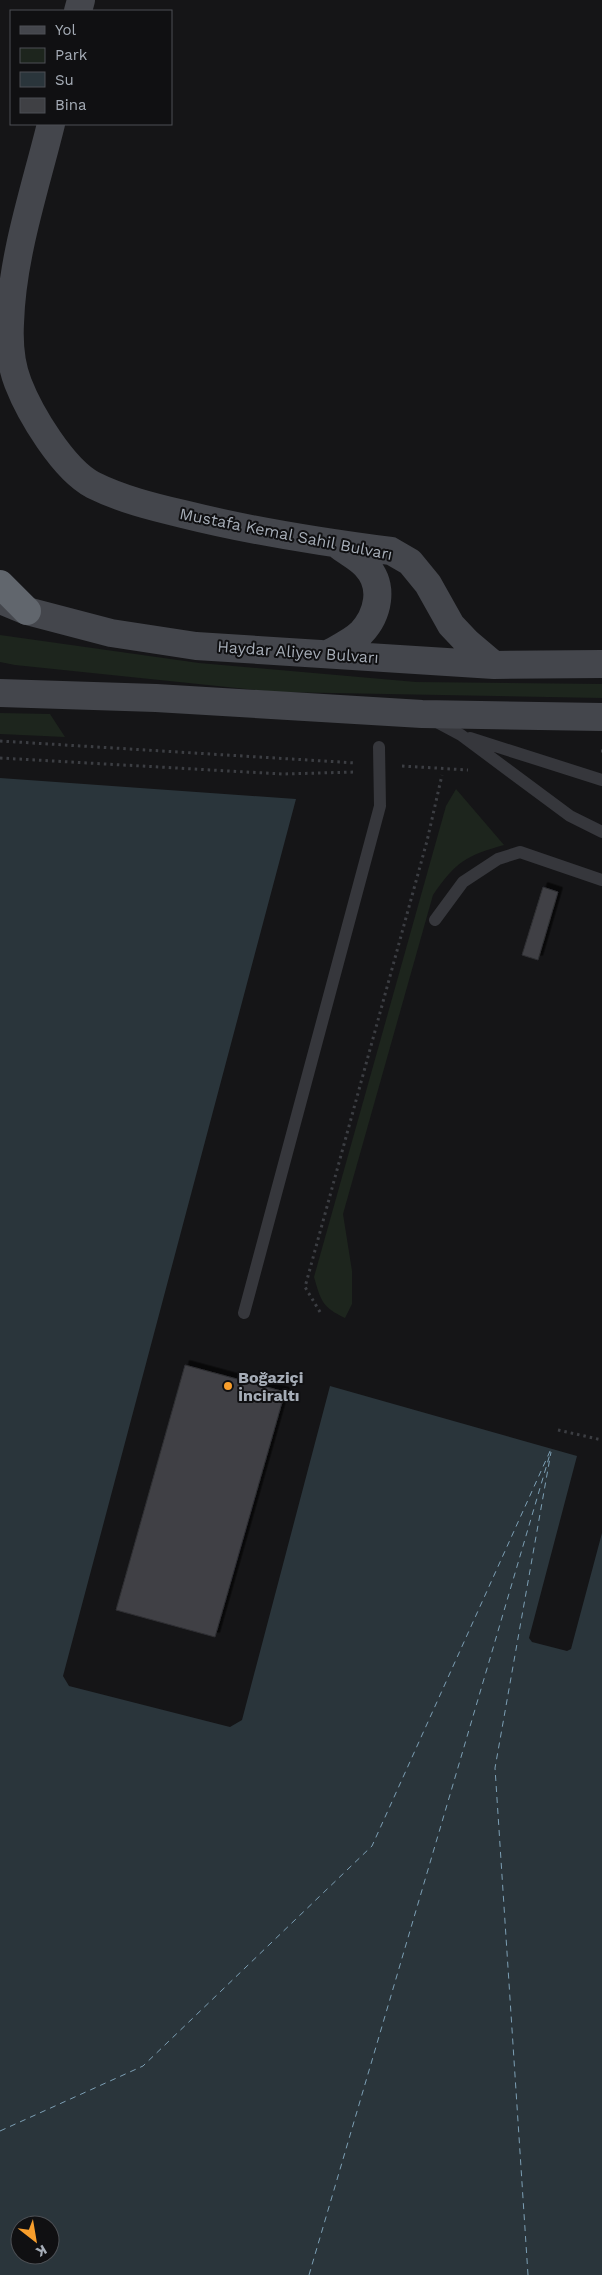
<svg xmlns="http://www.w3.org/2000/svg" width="602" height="2275" font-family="'Work Sans',sans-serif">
<defs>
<filter id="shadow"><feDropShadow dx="4.5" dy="-4.5" stdDeviation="0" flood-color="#0009"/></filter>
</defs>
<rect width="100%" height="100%" fill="#151517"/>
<path fill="#1d251d" d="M0 635 199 663 416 682 602 684V698L276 692 15 665 0 662Z
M0 713 50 714 65 737 0 734Z
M456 789 504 845C465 856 456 862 433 895L343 1214 352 1271V1304L345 1318C322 1307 321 1301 314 1277L446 806Z"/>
<path fill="#2a353b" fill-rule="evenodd" d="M0 778 296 799 63 1676 69 1686 230 1727 242 1720 330 1386 577 1456 529 1638 532 1642 567 1651 571 1649 602 1533V2275H0ZM20 2225H50V2255H20Z"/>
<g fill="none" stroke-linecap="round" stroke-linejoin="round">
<path stroke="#7c9fb4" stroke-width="1" stroke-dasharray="6 5" stroke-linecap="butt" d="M0 2131 143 2066 372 1846 551 1449
M309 2275 550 1454
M528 2275 495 1768 551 1452"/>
</g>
<path fill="#3f4044" stroke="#2f2f33" filter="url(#shadow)" d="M543 887 558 892 538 960 522 955Z
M185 1365 285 1392 215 1637 116 1610Z"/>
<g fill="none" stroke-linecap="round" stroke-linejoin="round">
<path stroke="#3c3e43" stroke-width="3" stroke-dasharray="2.5 4" stroke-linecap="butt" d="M0 741 356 763
M601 751H602
M0 758 282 774 356 772
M402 766 468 770
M320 1312 305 1287 427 841 442 775
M558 1430 602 1440"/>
<path stroke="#36373c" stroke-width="12" d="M433 720 461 735 570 816 602 832
M470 738 602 780
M435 920 463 882 498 859 520 852 602 880
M244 1313 380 806 379 747"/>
<path stroke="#44464c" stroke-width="28" d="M78 11 81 0
M51 124C35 189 12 256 10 323 9 342 11 365 18 383 30 414 63 469 93 485 121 499 153 507 183 514 251 531 321 542 391 551L410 562 428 584 451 625 468 643 494 665
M5 602 27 611 111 633 196 646 494 665 602 664
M328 654C338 648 352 642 361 633 378 615 385 586 366 566 359 558 347 552 338 545
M0 693 156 698 422 714 602 717"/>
<path stroke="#61666d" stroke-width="28" d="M0 584 27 611"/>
</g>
<circle fill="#f89e2c" stroke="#101012" stroke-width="2" cx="228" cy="1386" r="5"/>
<g text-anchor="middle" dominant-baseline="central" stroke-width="4" stroke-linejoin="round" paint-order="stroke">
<g font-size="16" fill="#a6adb7" stroke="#101012">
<text transform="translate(286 534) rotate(11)">Mustafa Kemal Sahil Bulvarı</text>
<text transform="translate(298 652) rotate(4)">Haydar Aliyev Bulvarı</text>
</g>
<g font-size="16" font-weight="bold" fill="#a6adb7" stroke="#101012" text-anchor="start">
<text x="238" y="1377">Boğaziçi<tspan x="238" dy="18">İnciraltı</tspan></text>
</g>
</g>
<rect x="10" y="10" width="162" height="115" fill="#101012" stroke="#4c4f54"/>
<rect x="20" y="26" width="25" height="8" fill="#44464c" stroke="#4c4f54"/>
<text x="55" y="35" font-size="15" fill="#a6adb7">Yol</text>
<rect x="20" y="48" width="25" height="15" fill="#1d251d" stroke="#4c4f54"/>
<text x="55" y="60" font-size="15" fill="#a6adb7">Park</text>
<rect x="20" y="72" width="25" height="15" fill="#2a353b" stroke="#4c4f54"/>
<text x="55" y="85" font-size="15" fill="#a6adb7">Su</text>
<rect x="20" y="98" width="25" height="15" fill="#3f4044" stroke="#4c4f54"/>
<text x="55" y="110" font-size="15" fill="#a6adb7">Bina</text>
<g transform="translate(35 2240) rotate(149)"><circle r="24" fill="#101012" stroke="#4c4f54"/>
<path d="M0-4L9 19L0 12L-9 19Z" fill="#f89e2c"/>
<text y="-8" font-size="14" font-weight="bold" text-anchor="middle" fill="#a6adb7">K</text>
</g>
</svg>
